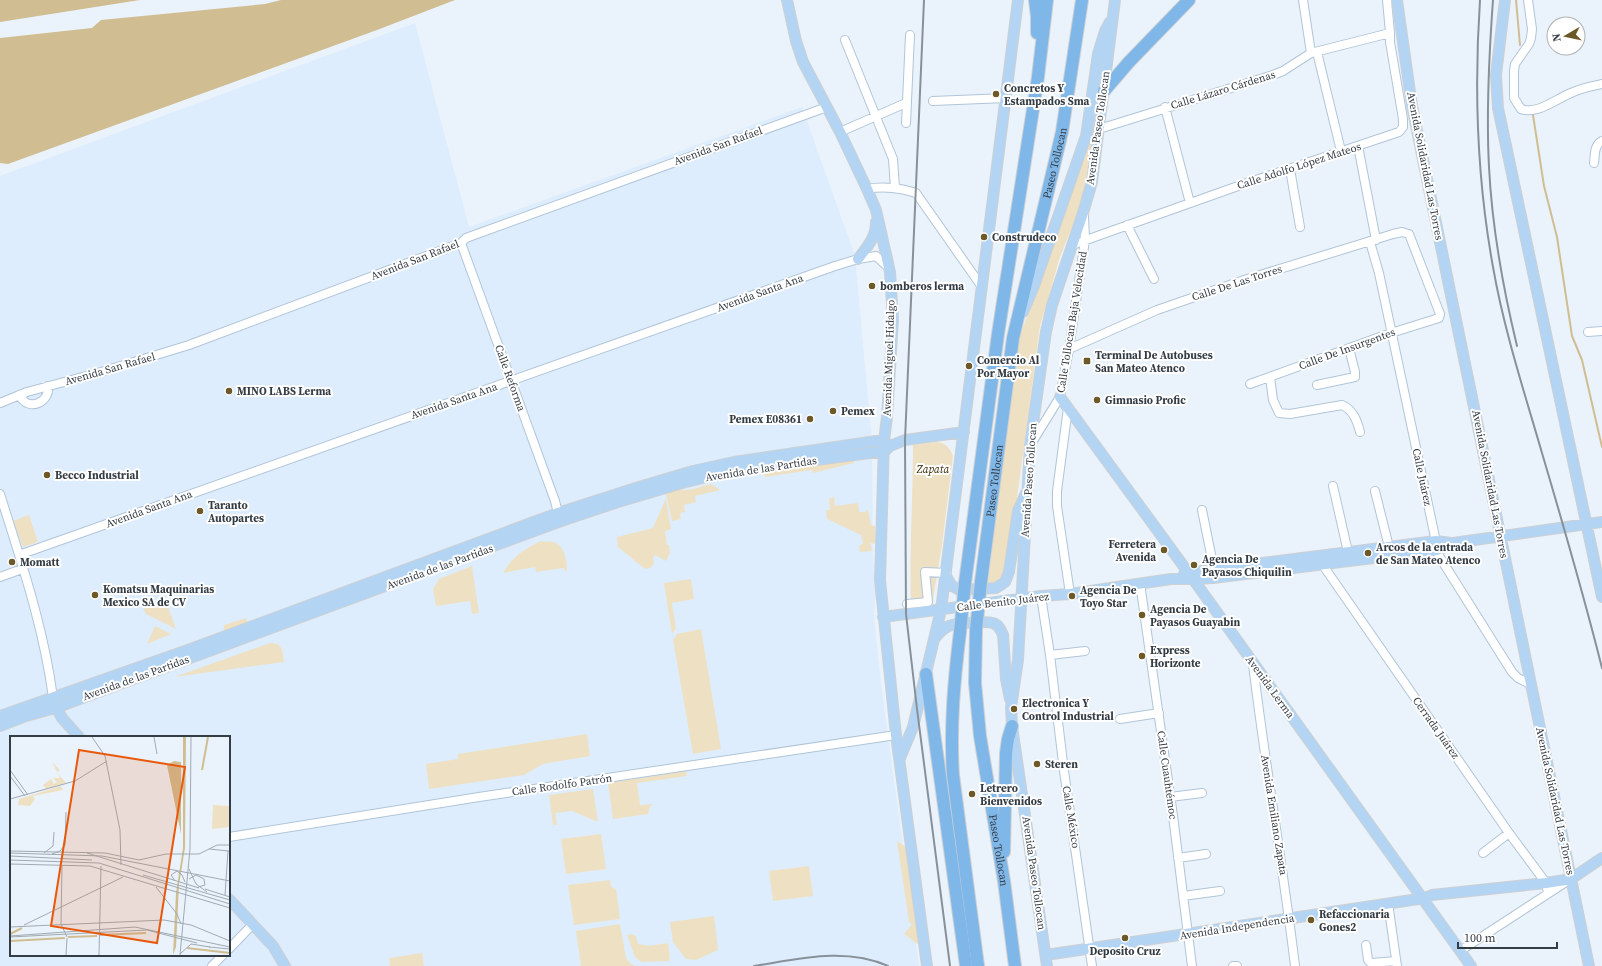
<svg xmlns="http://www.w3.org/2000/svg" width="1602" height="966" font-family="'Source Serif 4',serif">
<rect width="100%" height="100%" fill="#eaf3fb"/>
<path fill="#ddedfd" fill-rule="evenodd" d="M415 23 469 227 802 107 855 256 872 442 873 556 876 596 874 617 881 683 919 966H0V176ZM11 737H229V955H11Z"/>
<path fill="#eee1c3" d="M1094 131 1088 187 1060 257 1040 326 1007 573 998 582 988 583 1018 340 1051 254 1085 149Z
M937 442C946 443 950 448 953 456L942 545 933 599 911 604C909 551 913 498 913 445Z
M854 457V463L813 473 812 470 765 477 764 474 788 465Z
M711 484 720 490 695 496 696 502 684 505 685 512 680 513 681 519 672 521 666 494 674 490H689Z
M833 497H834L835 506 858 503 859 512H866V509V510H868L871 525 875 526V544L870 543 872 551 860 552 859 546 863 543 861 535 827 519 826 510H830L829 499Z
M666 498 671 529 665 531 667 545H669L670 553 666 561 655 555 653 558 654 564 650 568 645 569 618 547 617 537 653 528Z
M29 515 38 542 23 547 13 521Z
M541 541C545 542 553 541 556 543 566 549 567 563 567 572L563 568 536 572 535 567 503 573C512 557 524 549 541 541Z
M472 566 479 613 472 614 470 601 436 606 433 589 439 579Z
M691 579 694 599 672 603 676 629 672 634 664 583Z
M166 601 176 629 146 614 143 609Z
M246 618 248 625 234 630H224V625Z
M155 626 171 634 147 644Z
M701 629 721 749 693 754 673 640 677 634Z
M270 643 278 644 282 649 284 662 174 677Z
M587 734 590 756 543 764 524 775 429 789 426 764 458 759V754Z
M686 771 687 776 637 783 640 805 653 804 650 807 648 814 613 819 608 783Z
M593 789 598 822 572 811 555 813 557 825H553L549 795Z
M601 834 606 869 566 874 561 839Z
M897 841 905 846 920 946 904 934 912 924 909 922Z
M809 866 813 896 773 901 769 871Z
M610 880 611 887 616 889 620 919 574 925 568 885Z
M714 916 718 950 696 960 686 959 673 942 670 922Z
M620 924 626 958 630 963 635 966H581L576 931Z
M631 934 636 936 638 944 645 945 647 946 668 943 670 958 669 961 642 962 635 957 627 935Z
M422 953 424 966H390L389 958Z"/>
<path fill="#d1bd92" d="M0 0H140L0 22Z
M281 0H455L377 30 8 164 0 163V38L92 28 101 20 265 4Z"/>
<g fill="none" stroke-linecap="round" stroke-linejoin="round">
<path stroke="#d1bd92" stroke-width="2" d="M1516 0 1520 45
M1533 115 1544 186 1557 237 1572 336 1582 360 1602 447"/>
<defs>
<path id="minor" d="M1303 0 1311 53
M1528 0 1532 29 1531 38 1529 44 1515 64 1514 71V98L1521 109C1537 115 1556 99 1571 93 1581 88 1592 86 1602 84
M845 40 893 159 895 188
M1317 52 1341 151
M933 101 1006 98
M1165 107 1190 203
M906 123 910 35
M1099 129 1273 75 1283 71 1311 53 1390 33
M840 132 906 103
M1358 146 1376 240
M1594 163C1595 155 1594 145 1602 141
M1290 169 1300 227
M867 189C883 186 902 188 916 193L982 287
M1127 225 1154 279
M1370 242 1379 273 1439 556 1512 672 1518 678 1530 684
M461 243 555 501 558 513
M1072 245 1241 185 1399 132 1403 127V119L1390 42V33L1387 0
M1588 332 1602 331
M1069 349 1157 310 1244 280 1393 234 1402 232 1409 234 1440 314 1439 318 1391 333 1250 384
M1270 377 1273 400 1279 413 1290 414 1342 405C1353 410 1357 420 1360 432
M1317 385 1355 377V372L1349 348
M19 395C30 414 51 400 48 386
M0 403 27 392 101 372 189 345 461 243 466 238 827 107
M1068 408 1057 491V506L1070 594
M1031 444 1060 397 1069 349 1085 240 1084 216
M1333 486 1348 552
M1375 491 1389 547
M0 494C21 561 44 628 53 698
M1202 510 1214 569
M19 555 835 266 858 259 876 256 888 267
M1322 564 1509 833 1546 883 1548 893
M0 577 22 569
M1140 583 1173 816 1192 966
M1041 596 1050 655 1064 771 1092 966
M907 604 928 602 925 572 947 573
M1050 655 1085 651
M1253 664C1265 765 1283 865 1295 966
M1120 719 1159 713
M1170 797 1202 793
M229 837 479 797 896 735
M1483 853 1509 833
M1178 858 1206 854
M1183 896 1220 891
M1388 903 1397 966
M1366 945 1368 960 1371 963 1396 961
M229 949 252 925
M1460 951 1569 880
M212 966 223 955
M1233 966H1237"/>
<path id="major" d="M787 0 796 41 803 62 840 132 867 189 876 210 890 272 893 319 887 417 884 441 880 580 896 735 927 966
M1397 0 1412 106 1589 966
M1505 0 1496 75 1498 108 1602 597
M858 259C867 247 876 238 876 222
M1023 312 1034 286 1086 136 1098 54 1105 31 1110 22
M1060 397 1193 579 1471 966
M1184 574 1214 569 1436 541 1451 543
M946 576 951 585 959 590 996 588 1005 582 1009 572 1018 511 1026 493
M883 617 1041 596 1070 594 1171 579H1193L1213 578 1437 550 1453 543 1602 522
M935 638C939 633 943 628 949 626 956 623 987 621 993 623 999 625 1001 630 1003 635L1006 679 1010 699
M53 702 62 718 79 737
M0 716 188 650 558 513 639 487 693 471 734 462 876 441H884L888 445
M0 726 26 716 55 708 561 521 618 502 682 483 727 472 869 453 885 451 890 446 905 440 964 432
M900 758 913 727 941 610 1018 0
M229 899 273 946 285 966
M1046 955 1425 898 1432 895 1546 883 1571 879 1602 858
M1047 966 1012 726 1011 707 1018 660 1030 445 1046 332 1052 305 1083 213 1092 182 1115 0"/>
<g id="highway">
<path d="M1035 0 1037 17V33"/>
<path d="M1104 91 1129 62 1189 0"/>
<path id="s1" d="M981 582 1013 338 1062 132 1082 0"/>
<path d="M965 583 998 334 1038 77 1047 0"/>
<path id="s2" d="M976 630 975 683 980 736 1004 881 1015 966"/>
<path d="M960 632C954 681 950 726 953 775L978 966"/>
<path d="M926 674 966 966"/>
<path d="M1004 852 1006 753 1008 739 1012 726"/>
</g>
</defs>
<use href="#minor" stroke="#b0c5d9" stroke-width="10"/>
<use href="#major" stroke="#ced0d2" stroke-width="12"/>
<use href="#highway" stroke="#ced0d2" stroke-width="14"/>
<use href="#minor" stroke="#fff" stroke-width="8"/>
<use href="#major" stroke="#b3d4f2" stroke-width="10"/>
<use href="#highway" stroke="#80b7e9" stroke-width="12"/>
<path stroke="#889199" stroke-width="2" d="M924 0 905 440 906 614 917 709 950 966
M1480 0C1474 89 1477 179 1493 267 1504 330 1524 391 1542 453 1563 524 1584 596 1602 668
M1493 0C1489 55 1486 111 1489 167 1492 227 1503 288 1517 346
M754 966C799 959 845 947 888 966"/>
<defs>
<path id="highway-bridge" d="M976 630 981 582
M960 632 965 583"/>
</defs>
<use href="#highway-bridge" stroke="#ced0d2" stroke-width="14" stroke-linecap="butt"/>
<use href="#highway-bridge" stroke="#80b7e9" stroke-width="12"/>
</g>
<g fill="#6d5828" stroke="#fff" stroke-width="1.5">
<circle cx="996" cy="94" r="4"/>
<circle cx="984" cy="237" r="4"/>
<circle cx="872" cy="286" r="4"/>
<rect x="1083" y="357" width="8" height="8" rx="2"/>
<circle cx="969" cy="366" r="4"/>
<circle cx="229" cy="391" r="4"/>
<circle cx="1097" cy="400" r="4"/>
<circle cx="833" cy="411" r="4"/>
<circle cx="810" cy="419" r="4"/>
<circle cx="47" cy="475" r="4"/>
<circle cx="200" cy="511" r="4"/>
<circle cx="1164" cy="550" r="4"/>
<circle cx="1368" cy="553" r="4"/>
<circle cx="12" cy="562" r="4"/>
<circle cx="1194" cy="565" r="4"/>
<circle cx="95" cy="595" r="4"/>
<circle cx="1072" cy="596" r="4"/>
<circle cx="1142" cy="615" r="4"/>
<circle cx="1142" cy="656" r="4"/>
<circle cx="1014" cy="709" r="4"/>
<circle cx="1037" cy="764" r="4"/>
<circle cx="972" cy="794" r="4"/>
<circle cx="1311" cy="920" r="4"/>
<circle cx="1125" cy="938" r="4"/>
</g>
<g text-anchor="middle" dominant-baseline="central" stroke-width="4" stroke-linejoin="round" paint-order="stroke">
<g font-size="11" font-weight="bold" fill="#343c44" stroke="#fff" text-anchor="start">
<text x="1004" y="88">Concretos Y<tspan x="1004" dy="13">Estampados Sma</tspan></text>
<text x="992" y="237">Construdeco</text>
<text x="880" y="286">bomberos lerma</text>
<text x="1095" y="355">Terminal De Autobuses<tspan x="1095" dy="13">San Mateo Atenco</tspan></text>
<text x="977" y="360">Comercio Al<tspan x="977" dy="13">Por Mayor</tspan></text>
<text x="237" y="391">MINO LABS Lerma</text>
<text x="1105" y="400">Gimnasio Profic</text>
<text x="841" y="411">Pemex</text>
<text x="802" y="419" text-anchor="end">Pemex E08361</text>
<text x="55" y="475">Becco Industrial</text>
<text x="208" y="505">Taranto<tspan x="208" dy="13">Autopartes</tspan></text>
<text x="1156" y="544" text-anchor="end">Ferretera<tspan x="1156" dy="13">Avenida</tspan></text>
<text x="1376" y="547">Arcos de la entrada<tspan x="1376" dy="13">de San Mateo Atenco</tspan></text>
<text x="1202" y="559">Agencia De<tspan x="1202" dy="13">Payasos Chiquilin</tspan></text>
<text x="20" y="562">Momatt</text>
<text x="103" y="589">Komatsu Maquinarias<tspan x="103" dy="13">Mexico SA de CV</tspan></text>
<text x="1080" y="590">Agencia De<tspan x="1080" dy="13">Toyo Star</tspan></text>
<text x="1150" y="609">Agencia De<tspan x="1150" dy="13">Payasos Guayabin</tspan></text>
<text x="1150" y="650">Express<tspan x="1150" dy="13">Horizonte</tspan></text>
<text x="1022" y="703">Electronica Y<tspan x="1022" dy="13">Control Industrial</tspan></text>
<text x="1045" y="764">Steren</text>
<text x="980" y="788">Letrero<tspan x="980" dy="13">Bienvenidos</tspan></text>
<text x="1319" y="914">Refaccionaria<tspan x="1319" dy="13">Gones2</tspan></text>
<text x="1125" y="951" text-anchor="middle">Deposito Cruz</text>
</g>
<g font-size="11" fill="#343c44" stroke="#fff">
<text transform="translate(1223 90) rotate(-17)">Calle Lázaro Cárdenas</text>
<text transform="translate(1098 128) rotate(-82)">Avenida Paseo Tollocan</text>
<text transform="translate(718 146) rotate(-20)">Avenida San Rafael</text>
<text stroke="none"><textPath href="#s1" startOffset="426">Paseo Tollocan</textPath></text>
<text transform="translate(1299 166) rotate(-18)">Calle Adolfo López Mateos</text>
<text transform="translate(1425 166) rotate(79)">Avenida Solidaridad Las Torres</text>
<text transform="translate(415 260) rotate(-21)">Avenida San Rafael</text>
<text transform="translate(1237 283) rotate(-18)">Calle De Las Torres</text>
<text transform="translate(760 293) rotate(-20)">Avenida Santa Ana</text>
<text transform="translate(1072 322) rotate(-81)">Calle Tollocan Baja Velocidad</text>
<text transform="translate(1347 349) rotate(-20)">Calle De Insurgentes</text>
<text transform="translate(889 358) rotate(-88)">Avenida Miguel Hidalgo</text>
<text transform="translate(110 369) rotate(-16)">Avenida San Rafael</text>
<text transform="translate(510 378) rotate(70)">Calle Reforma</text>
<text transform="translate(454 401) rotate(-19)">Avenida Santa Ana</text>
<text transform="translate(761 469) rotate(-9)">Avenida de las Partidas</text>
<text transform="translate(1422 477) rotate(78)">Calle Juárez</text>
<text transform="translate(1029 480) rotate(-86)">Avenida Paseo Tollocan</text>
<text stroke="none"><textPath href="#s1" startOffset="102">Paseo Tollocan</textPath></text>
<text transform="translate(1490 484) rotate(79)">Avenida Solidaridad Las Torres</text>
<text transform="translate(149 509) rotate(-20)">Avenida Santa Ana</text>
<text transform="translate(440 567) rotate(-20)">Avenida de las Partidas</text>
<text transform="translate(1003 602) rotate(-7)">Calle Benito Juárez</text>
<text transform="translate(136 678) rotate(-20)">Avenida de las Partidas</text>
<text transform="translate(1270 687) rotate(54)">Avenida Lerma</text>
<text transform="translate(1436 728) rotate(55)">Cerrada Juárez</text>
<text transform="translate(1167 775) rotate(82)">Calle Cuauhtémoc</text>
<text transform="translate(562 785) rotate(-8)">Calle Rodolfo Patrón</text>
<text transform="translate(1555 801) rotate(78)">Avenida Solidaridad Las Torres</text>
<text transform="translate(1274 815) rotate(81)">Avenida Emiliano Zapata</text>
<text transform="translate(1071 817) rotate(81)">Calle México</text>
<text stroke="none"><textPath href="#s2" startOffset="222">Paseo Tollocan</textPath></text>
<text transform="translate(1034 873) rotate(82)">Avenida Paseo Tollocan</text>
<text transform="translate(1237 927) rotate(-9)">Avenida Independencia</text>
</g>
<g font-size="11" font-style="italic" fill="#3c2d09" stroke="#fff">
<text x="933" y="469">Zapata</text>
</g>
</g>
<g transform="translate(10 736)">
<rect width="220" height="220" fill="#eaf3fb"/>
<path d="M42 26 50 34 47 36 56 47 36 53 33 49 41 43 44 48 47 46 43 42H50ZM51 50 53 54 23 60 25 63 20 70 8 69 9 63ZM203 69 220 70V91L202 93Z" fill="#eee1c3"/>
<path d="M173 1H176L175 112 169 149 166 211 163 219 166 157 173 112ZM164 25 171 26V98L157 29Z" fill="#d1bd92"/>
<path fill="none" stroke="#d1bd92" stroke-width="2" d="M192 34 198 1M0 198 12 192M90 199 136 197M58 201 87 200M0 205 55 202M177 212 220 217"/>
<path fill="none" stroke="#a1aab2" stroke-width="1" d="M82 1 95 20 110 94 111 129M144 1 147 18M0 34 18 59M0 40 15 60M0 63 65 45 97 25M199 113 219 115M0 115 95 117 129 124 156 118H189L207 109H220M0 117 92 120 220 145M34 117 43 110 44 96M77 117 189 152M42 118 50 115 55 109 56 76M0 120 82 124M0 124 89 127 220 168M0 128 80 130 220 172M52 129 51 188 57 201M179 133 186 148 197 156M133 139 220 164M179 143 186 139 194 143 195 149 188 151M165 145 161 139 167 135 172 139 175 146M146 151 167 178 171 188M195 153 220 161M215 159 218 115M14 189 113 141M0 191 154 184 181 189 220 205M0 200 125 191 220 211M0 201 137 194 187 207M199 211 220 213M170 218 181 208 200 211M56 219 57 202M89 219 91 130M170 219 180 113 181 1"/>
<path fill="#e8590c" fill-opacity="0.15" stroke="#e8590c" stroke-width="2" d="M69 14 175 31 147 207 41 190Z"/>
<rect width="220" height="220" fill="none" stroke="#343c44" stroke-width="2"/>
</g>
<g transform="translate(1566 36) rotate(261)"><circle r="19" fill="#ffffff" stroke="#aeb1b4"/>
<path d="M0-3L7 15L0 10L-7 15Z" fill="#6d5828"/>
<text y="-6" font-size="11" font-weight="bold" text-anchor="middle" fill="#343c44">N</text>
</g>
<path d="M1458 942v6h99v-6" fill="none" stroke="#343c44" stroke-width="2"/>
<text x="1464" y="942" font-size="12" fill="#343c44" stroke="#ffffff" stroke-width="3" paint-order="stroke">100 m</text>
</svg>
